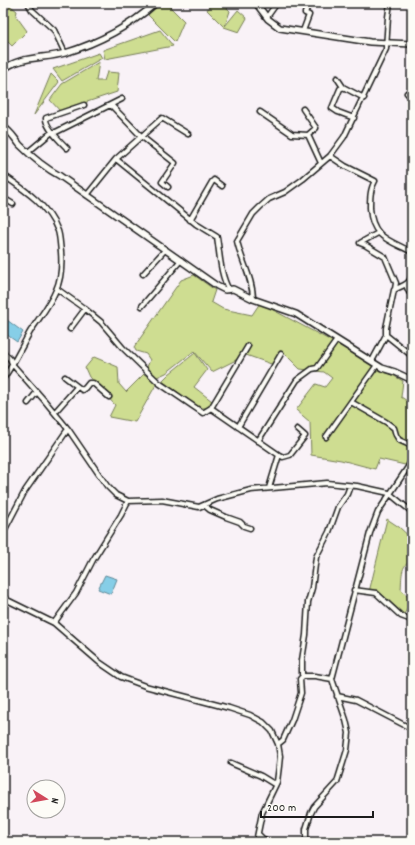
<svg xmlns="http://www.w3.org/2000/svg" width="415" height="845" font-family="Dekko,sans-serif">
<rect width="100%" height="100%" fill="#f9f2f7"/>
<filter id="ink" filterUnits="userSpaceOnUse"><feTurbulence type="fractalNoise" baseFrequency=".025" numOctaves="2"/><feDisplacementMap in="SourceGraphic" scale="8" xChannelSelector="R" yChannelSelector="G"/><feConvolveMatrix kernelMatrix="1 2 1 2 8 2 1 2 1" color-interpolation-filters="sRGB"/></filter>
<g filter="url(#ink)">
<path fill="#cedd91" stroke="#757c56" d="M3 3H7L17 11 16 16 27 31 12 46 6 40 3 42Z
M161 3H166L184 21 175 42 148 15Z
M212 3H222L230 11 225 26 238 10 247 18 239 32 224 27 207 10Z
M160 30 173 46 105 59 103 50Z
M99 53 102 58 62 81 53 69Z
M99 62 96 81H104L107 72 119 73 117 92 60 111 50 100 62 84Z
M51 74 59 82 34 115Z
M194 275 215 290 211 302 223 309 252 315 260 303 352 352 403 381 401 397 412 404V453L405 465 379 459 375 469 341 460 311 455 310 422 296 410 316 384 325 387 332 378 324 372 300 369 282 351 274 365 246 355 212 372 194 351 166 373 157 377 147 367 150 360 146 354 136 351 134 347 181 280Z
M195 353 207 370 194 387 212 401 208 408H200L162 381 169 374Z
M94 357 118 367 119 384 126 392 144 374 157 383 135 422 109 417 115 405 89 377 85 368Z
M387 519 399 527 412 539V561C400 564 402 579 401 589L412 602 404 614 377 590 369 592Z"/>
<path fill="#86cee7" stroke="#5c8796" d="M3 317 23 332 17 342 3 332Z
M105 575 117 579 111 594 98 589Z"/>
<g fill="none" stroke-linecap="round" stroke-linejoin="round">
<defs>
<path id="minor" d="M28 3 32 10 54 30 65 53
M267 17 277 3
M303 31 309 15 305 13 309 3
M337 78 343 87 364 98
M343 87 340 89 332 108 338 112 354 118
M407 93 412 98
M111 105 141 136 175 163 162 182 168 187
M303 109 316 128 308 135
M260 112 292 134 308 135 321 163
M67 148C61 142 45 127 46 118L84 105
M28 152 52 132H56L122 99
M330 156 345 166 375 181C370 189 370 199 370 208 372 238 389 240 412 252
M116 159 162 118 188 134
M3 175C25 190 48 205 58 231 60 237 60 245 61 252 62 264 61 279 56 290 50 305 39 318 30 332 21 348 14 364 3 379
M87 195 116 159 196 224 217 237C220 255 220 274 229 290
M3 198 13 204
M190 220 212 182 214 180 222 186
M378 233 360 243 365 245 385 257 396 283 395 289
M143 274 165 250
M406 285 409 292 412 293
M57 289 85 309 101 322 123 348 159 383 203 413 211 408 279 455 269 488
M253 299C253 279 241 260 237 241L253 214 260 207 269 199 285 192 303 179 330 156 344 137 386 49 388 17 390 3
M142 306 181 260
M70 329 85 309
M386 335 412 356
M3 352 10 359 13 365 44 400 68 429 107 486 116 495 128 501 162 500 199 507 217 499 251 490 327 483 357 486 389 493 412 512
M372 361 386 335V328L394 290C402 285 409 286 412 275
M65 377 82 390 85 388 89 383H93L109 397
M351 402 386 422 394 428 396 435 399 440 412 446
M28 403 37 392
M211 408 248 346
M55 412 77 387
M238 427 281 354
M326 437 377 365
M258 441 297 380 312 369 317 368 337 340
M279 455 283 457 290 455 305 436 297 429
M204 505 210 510 226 517 240 522 244 526 250 528
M3 533 25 491 68 429
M354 590 376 593 401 616 412 620
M3 598 54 623 99 662 121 677 145 686 229 708 250 715 263 722 272 731 278 744 280 756 279 766 277 782 262 813 256 842
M54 623 76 593 93 560 121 515 128 501
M332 679 315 676H303L302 674V660L306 635 308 602 312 588 316 557 329 532 338 507 347 494 350 486
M337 696 356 700 412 729
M278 744 283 740 292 720 301 693 300 679 303 676
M231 763 261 776 274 784 276 782
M258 834 266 842
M306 842V829L311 813 314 807 337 782 347 750 349 733 346 720 332 679 370 533 378 512 412 461"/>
<path id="tertiary" d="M256 3 268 19 280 28 370 42 412 44
M3 70C18 56 45 59 65 53 98 43 130 26 156 3
M3 127C11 131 14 138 20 145 32 157 45 168 60 176L217 286 225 290 233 289 253 299 296 314 382 368 395 372 412 380"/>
</defs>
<use href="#minor" stroke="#1c1c1c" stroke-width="7"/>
<use href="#tertiary" stroke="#1c1c1c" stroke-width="8"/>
<use href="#minor" stroke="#fdfcf7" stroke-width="4"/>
<use href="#tertiary" stroke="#fdfcf7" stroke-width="5"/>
</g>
</g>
<rect width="415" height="845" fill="none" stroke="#fdfcf7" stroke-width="16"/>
<rect x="8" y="8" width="399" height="829" fill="none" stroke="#1c1c1c" stroke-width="1.5" filter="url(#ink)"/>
<g transform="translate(46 799) rotate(101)"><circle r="19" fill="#fdfcf7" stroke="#a3a29f"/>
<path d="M0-3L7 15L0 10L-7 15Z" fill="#d1495b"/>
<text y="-6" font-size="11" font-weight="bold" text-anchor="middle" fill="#1c1c1c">N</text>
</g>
<path d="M261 811v6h112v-6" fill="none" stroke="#1c1c1c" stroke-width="2"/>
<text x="267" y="811" font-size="12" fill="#1c1c1c" stroke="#fdfcf7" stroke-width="3" paint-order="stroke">200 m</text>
</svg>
